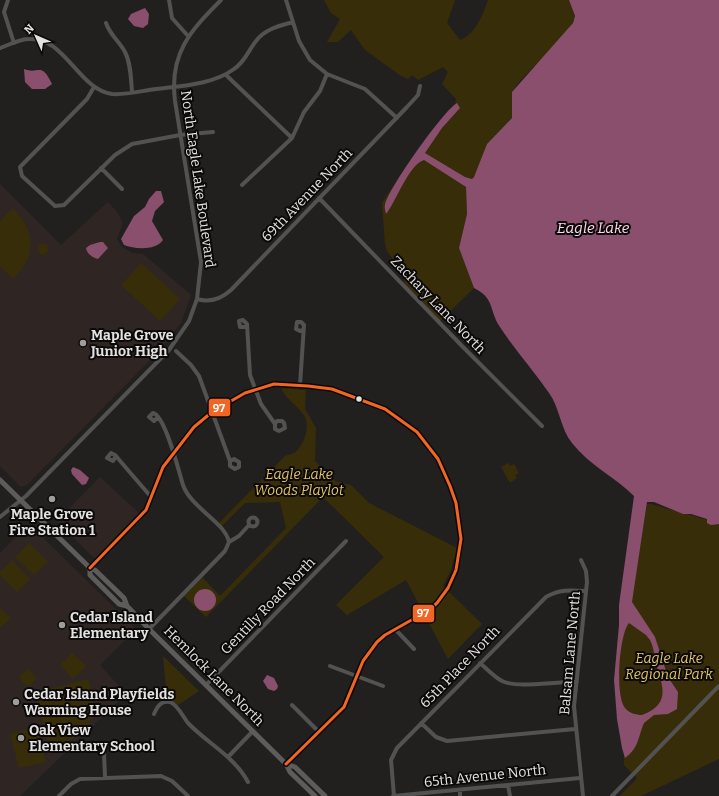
<svg xmlns="http://www.w3.org/2000/svg" width="719" height="796" font-family="Bitter,serif">
<rect width="100%" height="100%" fill="#22201f"/>
<path fill="#2f2623" d="M0 184 61 245 108 202 117 212 123 223 117 239 122 247 132 253 143 254 191 295 181 323 158 352 28 484 21 487 0 466Z
M100 477 139 513 95 559 57 521Z
M29 524 136 629 100 665 126 694 20 796H0V553Z"/>
<path fill="#382d09" d="M324 0H455L447 23 460 40C476 34 483 14 488 0H569L575 17C565 45 528 66 512 92V118L487 144 479 169 472 179 465 177 425 153 442 128 460 108 457 103 455 104 456 99 442 84 448 72 443 67 418 80 412 75 408 79 401 76 365 50 351 30 338 42H327L340 19 331 13Z
M413 156 428 162 466 187 467 214 459 248 474 288 440 321 405 284 402 271 387 251 385 244 382 203Z
M13 208C35 232 38 254 13 279L0 266V221Z
M37.5 249a5.5 5.5 0 1 1 11 0a5.5 5.5 0 1 1-11 0Z
M141 263 180 299 160 321 121 285Z
M281 388 306 390 305 409 316 428 315 461 335 481 351 485 369 503 457 548 451 570 443 586 482 624 448 659 406 580 347 615 336 605 384 557 323 497 206 617 184 596 202 577 220 596 286 528 280 502 245 503 221 527 218 524 285 456C288 455 292 454 294 453 304 446 311 426 304 415 297 405 287 400 281 388Z
M508 463 510 466 514 464 519 473 515 475 517 478 510 483 501 467Z
M647 504H651L719 523V759L641 796H620L637 778 624 765V732L618 669 623 619 632 598Z
M29 543 48 562 34 575 15 557Z
M12 560 30 579 17 592 0 575V572Z
M0 608 11 618 0 628Z
M72 653 86 666 73 679 60 665Z
M163 656 199 691 178 705 167 699Z
M27 669 37 678 28 687 19 678Z
M88 679C101 717 89 740 49 746L36 698 39 692Z
M37 727 46 762 19 768 10 734Z"/>
<path fill="#894f6c" fill-rule="evenodd" d="M569 0H719V524L711 525 707 523V519L691 514H683L654 502H647L632 602 655 637 668 677 678 692 677 709 668 714 654 715 644 723C638 737 639 748 625 758L622 748 617 719 614 680 619 625V605L634 496C615 477 589 465 572 443 560 428 560 408 549 393 534 371 515 350 500 327 489 311 495 298 474 288L459 248 467 214 466 187 424 160C409 164 396 202 386 214 386 212 384 208 385 205 388 189 443 111 457 103L460 108 442 128 425 153 465 177 472 179 474 177 487 144 512 118V92L573 23 575 16ZM629 623 646 635 650 640C654 648 655 658 657 667 664 689 669 705 642 715 636 715 629 713 625 708 615 697 619 634 629 623Z
M145 8 149 14 148 24 143 28 134 26 128 19 131 14Z
M24 69C39 75 41 61 52 84L45 89H32L25 82Z
M156 191H161L164 202 155 211 152 221 163 240C156 251 134 249 124 245L121 239 134 216 145 207 149 199Z
M100 242H103L108 248 98 259C93 258 87 254 86 248L90 245Z
M73 467 80 470 89 478 86 484 82 485 72 474 71 470Z
M194 600a11 11 0 1 1 22 0a11 11 0 1 1-22 0Z
M267 675 274 678 278 686 277 689 274 691 268 689 263 681Z"/>
<g fill="none" stroke-linecap="round" stroke-linejoin="round">
<path stroke="#525252" stroke-width="4" d="M8 0 4 12 14 43
M169 0 172 18 188 36
M286 0 299 41 310 60 327 74 365 89 397 118
M106 23C110 35 119 41 125 52 131 64 131 79 132 92
M0 48C9 45 19 39 29 39 64 36 79 90 112 94 124 95 137 92 149 90 176 86 211 86 234 69 245 62 248 51 256 41 265 29 279 26 293 22
M226 75 292 138
M94 87 87 99 20 167 22 176 55 206 64 205 115 155 132 144 180 135 213 132
M101 168 122 189
M242 185 292 138 304 112 320 91 327 74
M319 198 463 347 542 426
M197 299C210 303 221 299 231 290L407 107 418 95 420 86
M246 327H240L239 321 243 320 247 324 250 375 261 404 275 424V429L279 431 285 428 284 423 282 421H277L275 424
M176 351 191 365 199 376 230 461 234 459 239 462V467L235 469 230 466V461
M300 385 304 325 301 322H297L296 329 300 331 303 330
M158 417 154 421 149 417 153 413C165 415 179 472 183 485 191 508 225 522 229 542
M116 456 113 461 107 458 111 453 115 455 152 498
M0 517 26 496 169 350 189 321 197 299 201 262 175 101C169 54 190 31 221 0
M248.5 522a4.5 4.5 0 1 1 9 0a4.5 4.5 0 1 1-9 0Z
M581 560 586 571 587 582 574 706 583 796
M90 568 146 510 163 467 194 427 212 412 245 393 274 384 308 386 332 389 385 409 417 432 438 459 450 486 456 503 461 539 456 570 448 588 437 603 429 610 385 635 377 642 363 661 344 707 286 764
M149 629 225 551 229 542 239 536 249 525
M395 629 414 649
M480 663C487 669 494 677 502 681 518 689 556 681 577 682
M330 666 383 686
M206 685 346 541
M292 705 318 731
M154 714C157 707 161 700 170 702 178 705 183 717 188 723 207 743 235 757 248 782
M421 723 436 737 447 741 575 729
M104 753 105 777
M228 757 253 731
M508 785 510 796
M460 790V796
M59 796 71 784 80 779 161 776 172 781 188 796
M393 796 580 778
M394 796 391 760 397 748 546 597C559 589 571 590 586 591
M612 796 719 686"/>
<path stroke="#5d5c5b" stroke-width="5" d="M0 480 90 568 95 570 124 598 127 606 149 629 286 764 290 772 315 796
M90 568V575L119 604 127 606
M286 764 295 767 325 796"/>
<defs>
<path id="bus-1" d="M90 568 146 510 163 467 194 427 212 412 245 393 274 384 308 386 332 389 385 409 417 432 438 459 450 486 456 503 461 539 456 570 448 588 437 603 429 610 385 635 377 642 363 661 344 707 286 764"/>
</defs>
<use href="#bus-1" stroke="#0b0909" stroke-width="6"/>
<use href="#bus-1" stroke="#f26522" stroke-width="3"/>
</g>
<g fill="#a09e9d" stroke="#0b0909" stroke-width="1.5">
<circle cx="83" cy="343" r="4"/>
<circle cx="52" cy="499" r="4"/>
<circle cx="62" cy="625" r="4"/>
<circle cx="16" cy="702" r="4"/>
<circle cx="21" cy="738" r="4"/>
</g>
<circle fill="#e4e2e1" stroke="#0b0909" stroke-width="1.5" cx="359" cy="399" r="3.5"/>
<g text-anchor="middle" dominant-baseline="central" stroke-width="4" stroke-linejoin="round" paint-order="stroke">
<g font-size="14" fill="#e4e2e1" stroke="#0b0909">
<text transform="translate(198 179) rotate(82)">North Eagle Lake Boulevard</text>
<text transform="translate(307 195) rotate(-46)">69th Avenue North</text>
<text transform="translate(438 305) rotate(46)">Zachary Lane North</text>
<text transform="translate(268 606) rotate(-46)">Gentilly Road North</text>
<text transform="translate(570 653) rotate(-85)">Balsam Lane North</text>
<text transform="translate(460 667) rotate(-46)">65th Place North</text>
<text transform="translate(214 676) rotate(45)">Hemlock Lane North</text>
<text transform="translate(485 776) rotate(-6)">65th Avenue North</text>
</g>
<g font-size="14" font-weight="bold" fill="#e4e2e1" stroke="#0b0909" text-anchor="start">
<text x="91" y="335">Maple Grove<tspan x="91" dy="16">Junior High</tspan></text>
<text x="52" y="514" text-anchor="middle">Maple Grove<tspan x="52" dy="16">Fire Station 1</tspan></text>
<text x="70" y="617">Cedar Island<tspan x="70" dy="16">Elementary</tspan></text>
<text x="24" y="694">Cedar Island Playfields<tspan x="24" dy="16">Warming House</tspan></text>
<text x="29" y="730">Oak View<tspan x="29" dy="16">Elementary School</tspan></text>
</g>
<g font-size="14" font-style="italic" fill="#e2c461" stroke="#0b0909">
<text x="299" y="474">Eagle Lake<tspan x="299" dy="16">Woods Playlot</tspan></text>
<text x="669" y="658">Eagle Lake<tspan x="669" dy="16">Regional Park</tspan></text>
</g>
<g font-size="15" font-style="italic" fill="#ffd8e9" stroke="#0b0909">
<text x="593" y="228">Eagle Lake</text>
</g>
</g>
<g stroke="#0b0909" stroke-width="1.5">
<rect x="208" y="398" width="23" height="19" rx="4" fill="#f26522"/>
<rect x="412" y="604" width="23" height="19" rx="4" fill="#f26522"/>
</g>
<g font-size="11" text-anchor="middle" font-weight="bold" fill="#fff">
<text x="219" y="412">97</text>
<text x="423" y="617">97</text>
</g>
<g transform="translate(36 36) rotate(315)" stroke="#0b0909" stroke-width="3" paint-order="stroke">
<path d="M0-3L7 15L0 10L-7 15Z" fill="#e4e2e1"/>
<text y="-6" font-size="11" font-weight="bold" text-anchor="middle" fill="#e4e2e1">N</text>
</g>
</svg>
